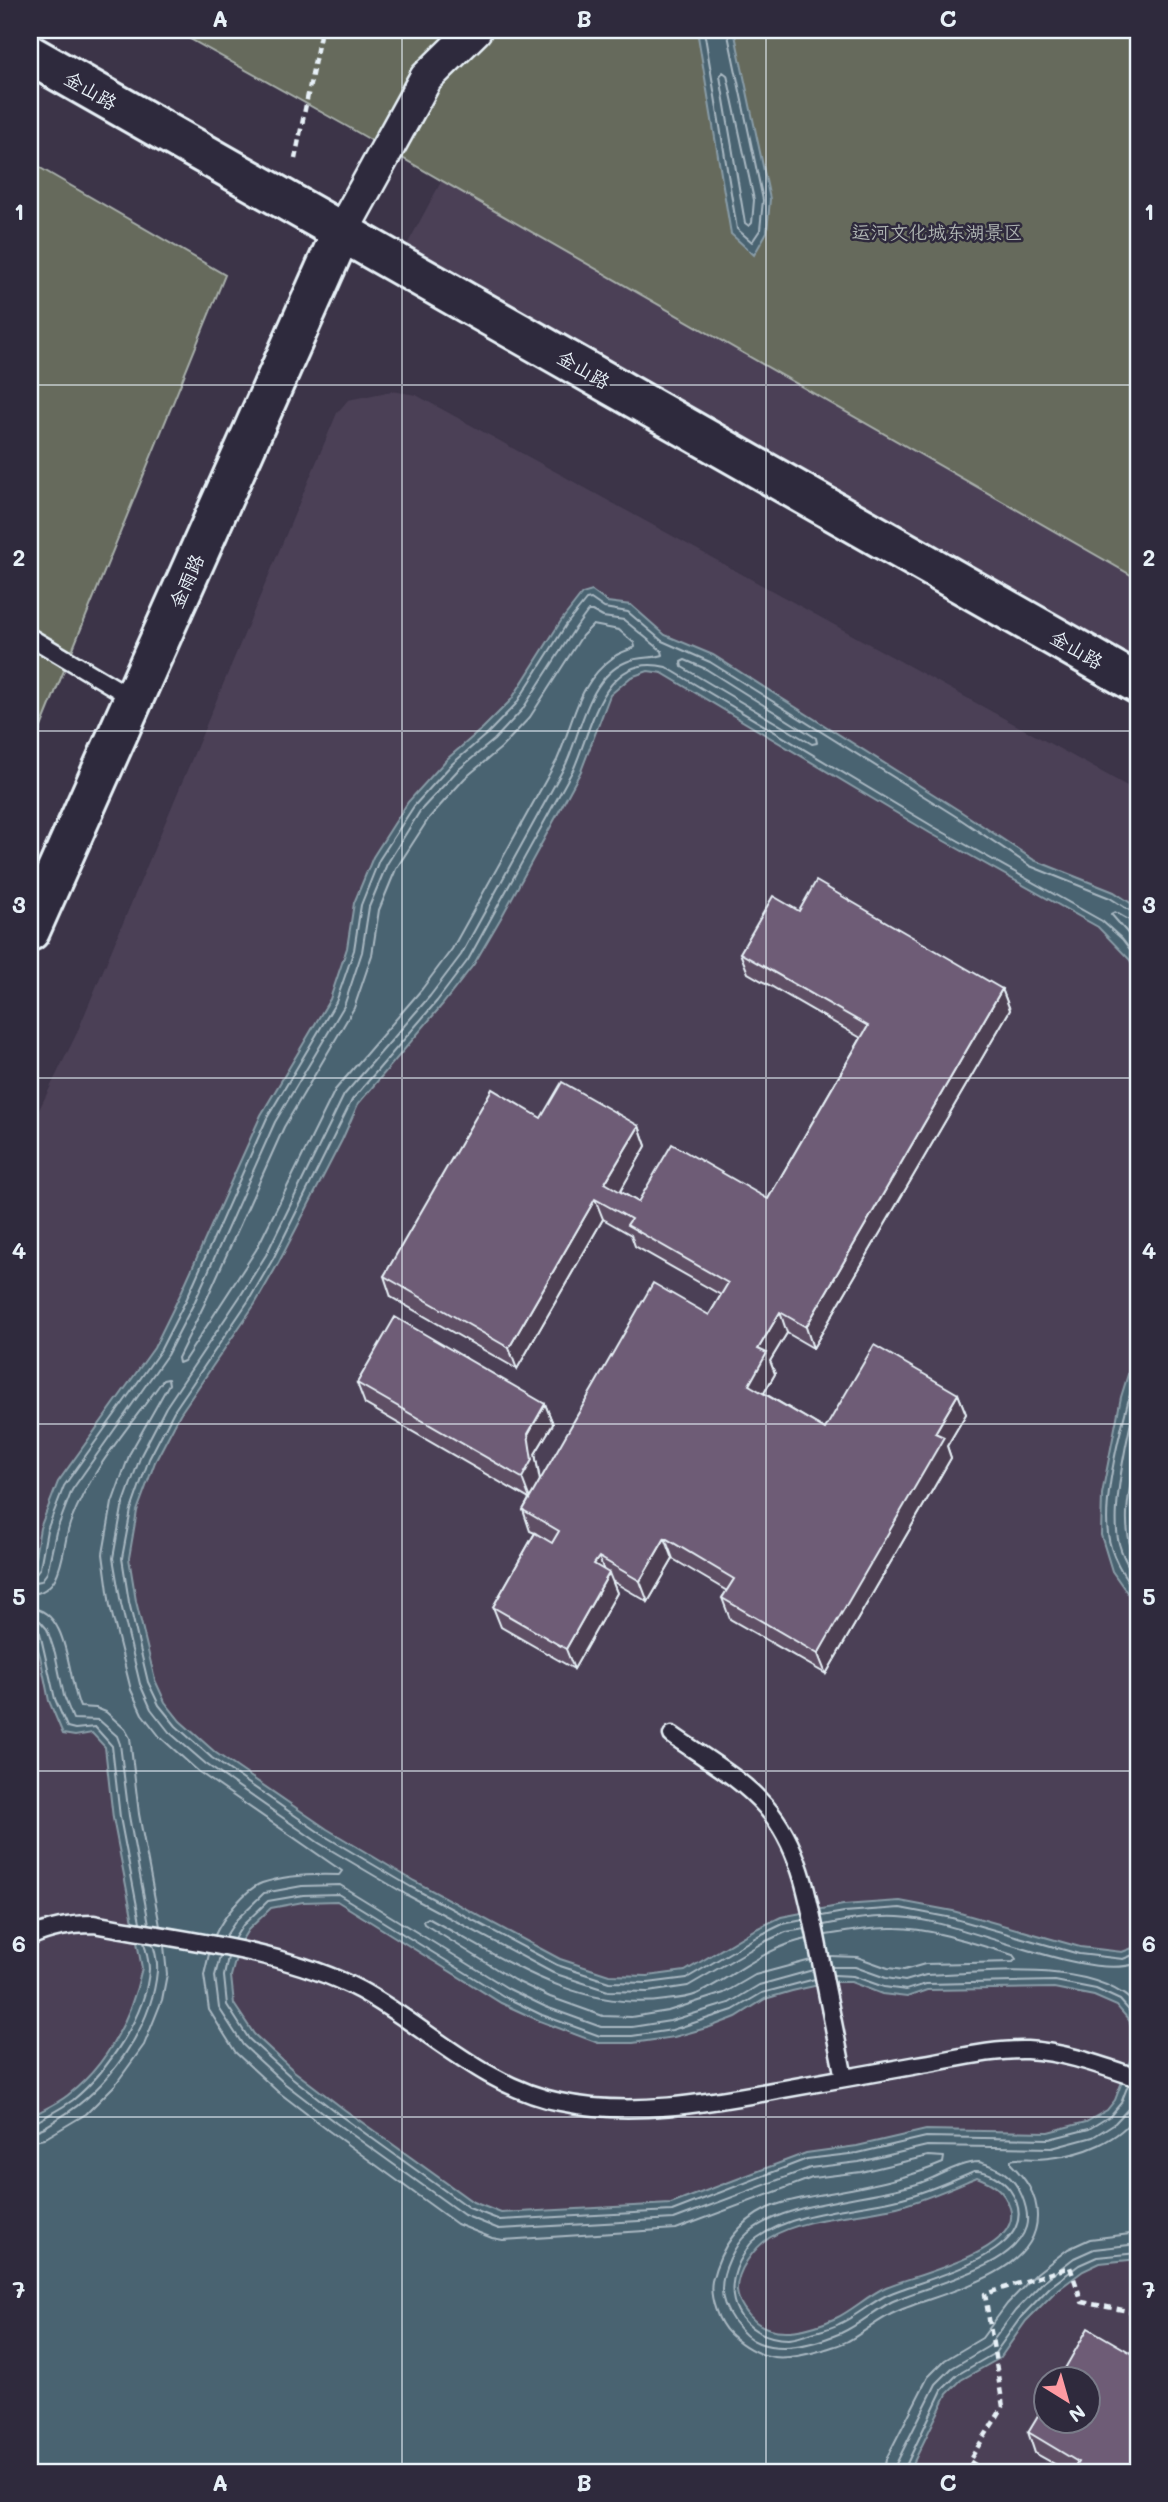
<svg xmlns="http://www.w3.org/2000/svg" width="1168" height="2502" font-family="Mali,'LXGW WenKai TC',sans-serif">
<rect width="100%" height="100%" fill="#3c3448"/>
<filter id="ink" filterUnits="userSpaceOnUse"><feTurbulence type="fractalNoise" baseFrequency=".0143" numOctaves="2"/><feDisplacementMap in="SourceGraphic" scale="14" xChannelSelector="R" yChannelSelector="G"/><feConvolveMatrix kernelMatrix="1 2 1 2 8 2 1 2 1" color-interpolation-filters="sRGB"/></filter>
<g filter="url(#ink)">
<path fill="#4b4056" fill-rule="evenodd" d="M442 180 1138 579V662L406 247Z
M392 391 416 395 1138 792V2472H30V1128L76 1035 337 413 348 400ZM1046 2380H1088V2422H1046Z"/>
<path fill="#666a5c" stroke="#a7aeaa" stroke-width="2" d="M174 30H1138V579L348 127Z
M30 162 225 275 30 754Z"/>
<path fill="#4a6371" stroke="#899ca7" stroke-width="2" fill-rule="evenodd" d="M697 30H734L770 199 767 232 754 255 731 234Z
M592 591 607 602 631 605 665 635 713 655 960 811 1034 860 1114 892 1138 908V975L1130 960 1098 927 930 833 662 673 648 671 631 677 610 695 581 771 502 916 474 964 442 1005 358 1104 342 1140 279 1262 255 1304 180 1414 155 1462 137 1511 129 1558 136 1601 155 1680 165 1702 180 1721 216 1753 327 1829 414 1881 560 1959 609 1975 648 1976 685 1971 754 1930 781 1917 843 1905 900 1901 953 1911 1080 1947 1122 1952 1138 1946V2259L1100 2263 1083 2271 1055 2292 1026 2321 1000 2358 961 2380 947 2394 909 2472H30V2117C42 2110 57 2104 68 2095 108 2064 131 2017 142 1968L113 1818 105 1747 92 1733 75 1736 63 1734 49 1701 40 1656 31 1629 30 1599V1585L40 1528 58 1482 154 1348 180 1295 261 1115 330 999 347 948 354 903 373 857 408 802 447 759 483 728 511 700 561 621 582 594ZM337 1901 501 2003 540 2021 598 2043H633L674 2037 710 2027 736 2017 765 1999 792 1991 832 1982H851L882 1994 907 1997 927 1990 1054 1988 1094 1996 1117 2006 1129 2020 1135 2036 1131 2058 1115 2100 1107 2110 1086 2122 1048 2132 926 2130 857 2146 806 2153 671 2204 501 2213 473 2202 345 2110 294 2071 254 2034 234 2004 231 1976 240 1943 248 1930 271 1908 303 1902ZM977 2177C994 2184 1004 2190 1010 2208 1024 2251 914 2275 886 2287 868 2295 853 2310 836 2318 812 2329 778 2339 756 2322 747 2315 738 2302 737 2291 736 2271 754 2248 769 2238 806 2216 856 2217 897 2207 925 2200 951 2188 977 2177Z
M1138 1342V1608L1112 1571 1101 1535 1102 1494 1121 1397Z"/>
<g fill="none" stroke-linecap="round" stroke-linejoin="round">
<path stroke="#a9b8c2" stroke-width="2" d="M704 30 737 229 752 242 760 230 763 200 727 30
M723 72 727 75 754 200 752 223 749 226 745 223 720 76Z
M593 625 619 630 634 643 635 647C629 650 621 652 615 656 576 684 575 719 557 760L452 949 422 989 335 1090 256 1250 184 1361 179 1363 178 1358 204 1305 284 1127 354 1008 372 955 379 910 396 869 429 818 465 778 501 748 530 717 582 636Z
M685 660 706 669 816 738 817 743 812 744 682 667 681 662Z
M1138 922 1129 920 1115 912 1111 914 1138 945
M1138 1366C1126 1408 1102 1492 1108 1534 1111 1558 1125 1577 1138 1596
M1138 1396C1128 1430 1114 1497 1117 1531 1118 1550 1128 1566 1138 1581
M1138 1447C1131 1483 1117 1529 1138 1563
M30 1574 36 1573 40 1568 47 1530 64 1486 160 1351 187 1298 267 1118 336 1002 354 950 361 905 379 860 414 806 452 764 488 733 516 704 566 625 586 600 591 599 604 608 628 612 662 641 710 662 957 817 1030 866 1110 898 1132 912 1138 913
M30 1583 41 1581 47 1573 56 1532 72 1490 167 1355 195 1301 275 1122 344 1006 362 952 369 907 387 864 420 811 458 770 494 740 522 710 574 630 588 611H592L603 617 624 620 662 651 663 655C652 659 639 656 626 662 588 678 581 731 566 764L461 955 430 996 344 1095 266 1255 241 1295 166 1407 141 1455 122 1508 113 1558 121 1604 140 1684 151 1709 169 1732 206 1764 319 1843 407 1895 553 1973 608 1991 648 1992 688 1986 762 1943 786 1932 805 1929
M30 1594C66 1592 61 1546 71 1521 91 1469 131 1425 163 1380L168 1379 169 1384 130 1453 112 1503 103 1554 110 1606 131 1690 142 1714 160 1737 199 1772 342 1871 339 1875C314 1874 286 1875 262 1883 245 1889 222 1919 215 1935
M30 1608C70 1610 67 1678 80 1707L96 1708 106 1712 125 1729 130 1738 139 1814 160 1926
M30 1619 40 1621 47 1629 55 1653 64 1696 73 1719 99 1720 117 1736 120 1744 129 1816 149 1924
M30 1628 36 1629 40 1633 55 1699 67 1727 75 1729 95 1727 112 1746 120 1817 140 1922
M822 1916 844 1912 900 1908 952 1918 1079 1954 1123 1959 1138 1953
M803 1920 783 1924 758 1936 687 1978 648 1983 609 1982 557 1965 411 1887 323 1835 212 1758 176 1726 159 1705 148 1682 129 1602 122 1558 131 1510 149 1459 174 1411 249 1300 273 1259 352 1100 437 1001 468 960 574 768C592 728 603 651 666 667L934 827 1102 921 1122 939 1138 960
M824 1925C847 1920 874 1916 898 1917 962 1919 1085 1983 1138 1963
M826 1935C849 1931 873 1927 896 1928 932 1928 979 1945 1013 1955L1016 1959 1013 1962 925 1964 904 1970 888 1968 857 1957 830 1956
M225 1937 237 1919 264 1893 302 1886 340 1885 509 1989 546 2007 601 2027H632L670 2021 729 2003 759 1985 813 1970
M234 1939 243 1925 268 1901 303 1895 338 1894 505 1997 542 2015 600 2036H632L672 2030 733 2010 762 1993 815 1979
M807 1939C765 1947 735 1976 697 1994 688 1998 676 1999 666 2000 578 2013 501 1957 428 1918L423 1921 424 1924 514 1980 550 1997 603 2016 631 2017 668 2011 724 1993 755 1975 811 1960
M209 1954 204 1975 209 2010 236 2053 277 2091 329 2131 457 2224 492 2238 503 2240 676 2229 812 2178 861 2172 928 2156 944 2157 943 2163C908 2178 872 2185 835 2192 814 2196 788 2199 768 2208 737 2223 720 2248 712 2281 709 2297 718 2323 730 2334 761 2363 785 2361 823 2350 831 2347 841 2345 848 2341 865 2332 880 2318 898 2311 941 2292 1039 2275 1037 2215 1037 2194 1025 2178 1011 2164V2160C1023 2157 1037 2160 1049 2158 1082 2155 1120 2141 1138 2112
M220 1956 215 1976 219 2008 243 2045 284 2083 336 2123 464 2215 499 2229 674 2219 810 2168 859 2162 927 2146 1052 2148 1093 2137 1115 2123 1129 2108 1137 2087
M228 1957 224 1976 227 2005 249 2039 290 2076 341 2116 469 2208 500 2220 672 2211 807 2159 858 2153 926 2137 1049 2139 1089 2129 1110 2116 1121 2103 1128 2085
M832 1967H855L886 1978 905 1981 926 1975C986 1973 1096 1958 1138 2007
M834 1975 853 1976 884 1987 906 1990 926 1984 1055 1981 1096 1989 1120 2000 1134 2016 1138 2025
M30 2122H36C48 2115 62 2108 73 2100 107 2072 147 2014 149 1969 149 1961 146 1951 144 1942
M30 2131C41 2131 50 2124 59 2118 107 2090 152 2028 157 1971 158 1962 155 1952 153 1944
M30 2142 44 2139 86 2114 115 2085 144 2045 162 2000 167 1974 164 1946
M979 2162C999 2167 1014 2176 1022 2196 1026 2206 1029 2217 1026 2227 1014 2269 926 2285 891 2302 874 2311 859 2325 841 2333 817 2343 785 2353 759 2343 742 2337 721 2309 722 2289 722 2271 734 2245 748 2233 785 2201 872 2199 920 2183 938 2177 959 2162 979 2162Z
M974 2171C987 2170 1002 2179 1010 2190 1053 2252 925 2278 889 2294 871 2302 857 2316 839 2324 830 2329 818 2331 809 2334 802 2336 795 2339 788 2339 740 2338 717 2295 744 2254 747 2248 751 2242 757 2238 796 2211 849 2210 894 2200 922 2194 948 2182 974 2171Z
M884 2472 886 2459 928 2377 945 2360 982 2338 1007 2304 1037 2273 1068 2249 1090 2239 1138 2233
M894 2472 896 2464 936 2384 952 2368 989 2346 1015 2311 1044 2281 1074 2258 1094 2249 1138 2244
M903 2472 942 2390 957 2375 995 2353 1021 2317 1050 2287 1079 2265 1097 2257 1138 2253"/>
<defs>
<path id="service" d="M30 637 134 699
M672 1735C703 1757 741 1778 766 1807 803 1850 810 1908 821 1962 829 2001 836 2039 844 2078
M30 1937C51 1927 71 1924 94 1924 178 1940 285 1950 360 1990 426 2026 483 2087 560 2102 632 2117 707 2103 778 2090 825 2082 871 2073 918 2065 954 2059 991 2049 1027 2050 1066 2052 1102 2066 1138 2078"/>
<path id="minor" d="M342 231 426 78 475 30"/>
<path id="tertiary" d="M30 55 1138 684
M30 931 342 231"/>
</defs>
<use href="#service" stroke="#e8f1f8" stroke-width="21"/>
<use href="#minor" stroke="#e8f1f8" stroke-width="37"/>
<use href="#tertiary" stroke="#e8f1f8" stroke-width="44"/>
<path stroke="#e8f1f8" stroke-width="4.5" stroke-dasharray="7 5" stroke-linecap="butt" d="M295 159 321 30
M986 2472 969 2461 1003 2407 985 2294 1070 2267 1082 2302 1138 2313"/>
<use href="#service" stroke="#2f2a3d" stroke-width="16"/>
<use href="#minor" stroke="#2f2a3d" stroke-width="32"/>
<use href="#tertiary" stroke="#2f2a3d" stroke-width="38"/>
</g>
<path fill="#5f4f65" stroke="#e8f1f8" stroke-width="2" d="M799 911 1002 989 1010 1010 813 1348 787 1333 770 1361 775 1374 764 1393 825 1429 958 1394 966 1414 947 1446 951 1458 826 1674 730 1619 722 1598 727 1591 673 1559 648 1602 612 1581 617 1593 574 1669 501 1627 493 1607 535 1533 530 1531 523 1510 529 1499 365 1404 357 1383 545 1404 553 1424 535 1454 540 1480 709 1315 721 1295 635 1246 631 1235 603 1219 517 1369 391 1297 384 1276 541 1118 639 1126 646 1146 620 1191 638 1202 768 1199 861 1038 748 973 740 953Z
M1028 2432 1138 2472H1069L1035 2453Z"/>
<path fill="#4d4053" stroke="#e8f1f8" stroke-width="2" d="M1002 989 1010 1010 813 1348 806 1327Z
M639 1126 646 1146 613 1204 605 1183Z
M595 1199 603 1219 517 1369 509 1348Z
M780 1312 787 1333 770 1361 775 1374 757 1405 749 1385 758 1349Z
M958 1394 966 1414 947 1446 951 1458 826 1674 818 1654 935 1433Z
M545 1404 553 1424 535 1454 540 1481 530 1499 522 1478 528 1434Z
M665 1538 673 1559 648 1602 640 1581Z
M599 1557 606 1577 594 1564Z
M609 1573 617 1593 574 1669 566 1649Z"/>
<path fill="#6e5c76" stroke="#e8f1f8" stroke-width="2" d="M816 881 1002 989 806 1327 780 1312 758 1349 767 1353 749 1385 825 1429 874 1345 958 1394 935 1433 944 1437 818 1654 722 1598 734 1579 665 1538 640 1581 599 1557 594 1564 609 1573 566 1649 493 1607 535 1533 552 1543 559 1531 523 1510 653 1283 709 1315 728 1283 627 1225 631 1219 595 1199 509 1348 384 1276 492 1089 541 1118 562 1082 639 1126 605 1183 638 1202 672 1144 768 1199 868 1026 740 953 773 896 799 911Z
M395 1317 545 1404 528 1434 532 1460 522 1478 357 1383Z
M1088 2328 1138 2357V2472H1072L1078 2462 1028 2432 1046 2402V2421H1088V2379H1059Z"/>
</g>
<path fill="none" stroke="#e8f1f8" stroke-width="2" stroke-opacity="0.55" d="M402 30V2472M766 30V2472M30 385H1138M30 731H1138M30 1078H1138M30 1424H1138M30 1771H1138M30 2117H1138"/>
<g text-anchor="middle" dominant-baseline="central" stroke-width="5" stroke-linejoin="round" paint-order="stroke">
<g font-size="19" fill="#e8f1f8" stroke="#2f2a3d">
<text transform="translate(91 90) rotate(30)">金山路</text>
<text transform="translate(584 369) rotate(30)">金山路</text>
<text transform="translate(186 581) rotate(-66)">金雨路</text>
<text transform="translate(1077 649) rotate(30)">金山路</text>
</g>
<g font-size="19" fill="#aeb4b2" stroke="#2f2a3d">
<text x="937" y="231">运河文化城东湖景区</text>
</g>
</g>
<rect width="1168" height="2502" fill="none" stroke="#2f2a3d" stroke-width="77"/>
<g transform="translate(1067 2400) rotate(143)"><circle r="33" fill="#2f2a3d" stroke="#797a88" stroke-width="2"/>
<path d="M0-5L12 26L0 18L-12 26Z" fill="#ff9aa2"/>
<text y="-10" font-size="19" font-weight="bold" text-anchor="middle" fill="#e8f1f8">N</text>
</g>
<rect x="38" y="38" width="1092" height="2426" fill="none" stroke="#e8f1f8" stroke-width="2.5"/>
<g font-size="23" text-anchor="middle" font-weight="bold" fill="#e8f1f8">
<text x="220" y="27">A</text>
<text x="584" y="27">B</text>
<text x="948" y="27">C</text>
<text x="19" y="220">1</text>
<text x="1149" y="220">1</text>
<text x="19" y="566">2</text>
<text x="1149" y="566">2</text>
<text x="19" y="913">3</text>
<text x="1149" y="913">3</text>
<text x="19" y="1259">4</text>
<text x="1149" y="1259">4</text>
<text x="19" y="1605">5</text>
<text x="1149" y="1605">5</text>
<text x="19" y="1952">6</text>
<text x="1149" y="1952">6</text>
<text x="19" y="2298">7</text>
<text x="1149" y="2298">7</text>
<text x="220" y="2491">A</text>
<text x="584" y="2491">B</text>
<text x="948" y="2491">C</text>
</g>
</svg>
